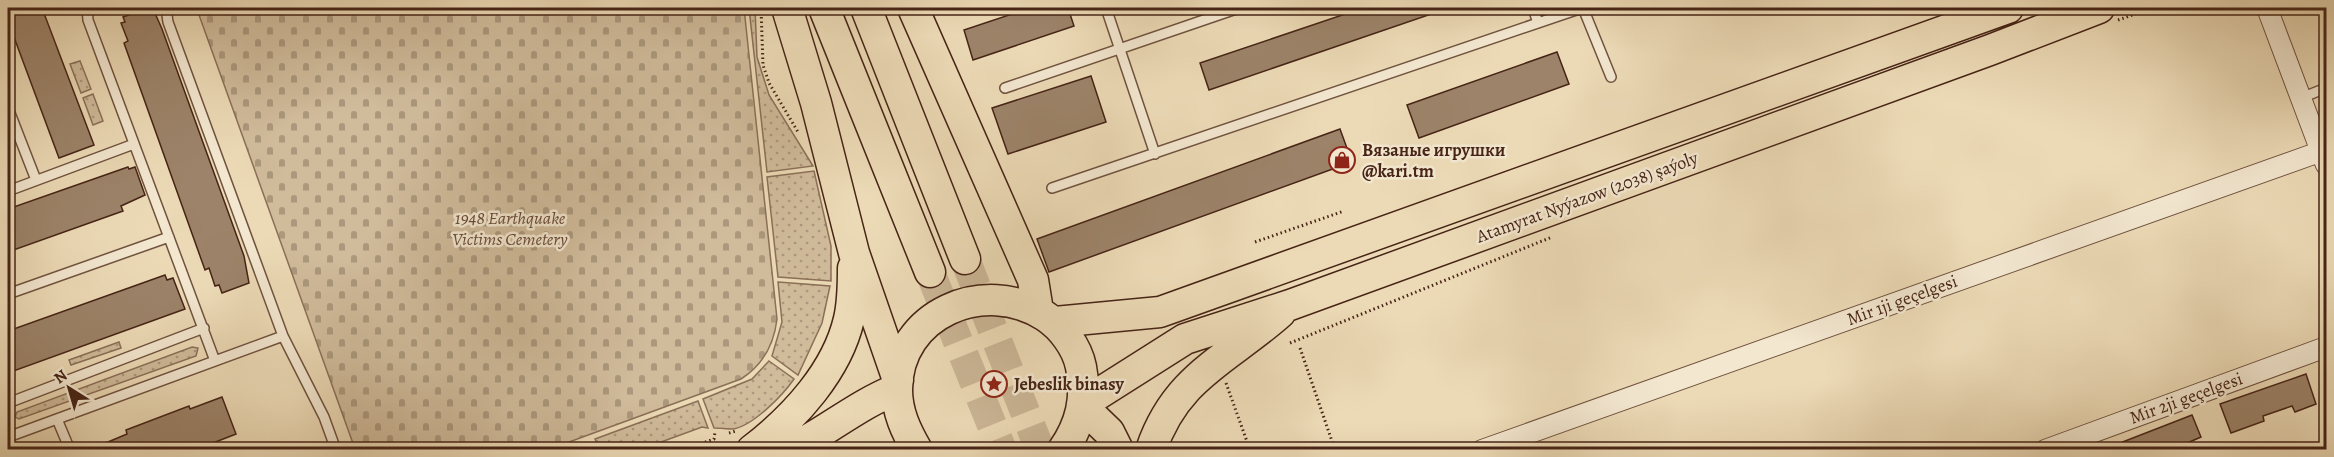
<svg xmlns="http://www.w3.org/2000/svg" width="2334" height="457" font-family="Alegreya,serif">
<defs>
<pattern id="grass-dots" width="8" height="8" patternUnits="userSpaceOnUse" patternTransform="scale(1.5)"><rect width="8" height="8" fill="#d0bb9b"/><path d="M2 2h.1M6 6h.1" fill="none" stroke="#ab987d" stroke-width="1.8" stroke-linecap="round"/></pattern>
<pattern id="cemetery-stones" width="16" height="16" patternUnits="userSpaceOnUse" patternTransform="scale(1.5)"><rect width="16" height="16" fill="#d0bb9b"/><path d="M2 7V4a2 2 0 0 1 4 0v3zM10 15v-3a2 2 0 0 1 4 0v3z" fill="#ab987d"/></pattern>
</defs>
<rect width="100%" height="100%" fill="#ecdab6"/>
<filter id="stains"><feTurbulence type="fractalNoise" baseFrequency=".00333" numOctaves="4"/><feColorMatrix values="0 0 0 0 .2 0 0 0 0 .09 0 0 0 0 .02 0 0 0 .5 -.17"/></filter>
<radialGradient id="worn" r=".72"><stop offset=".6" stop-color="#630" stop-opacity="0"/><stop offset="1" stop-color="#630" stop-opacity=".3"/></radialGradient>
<path fill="url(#grass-dots)" stroke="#8b7058" stroke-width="1.5" d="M749 8H755L757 57 769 95 813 166 767 172Z
M80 61 91 89 81 93 70 64Z
M93 94 103 121 93 125 83 98Z
M814 171 831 246V281L778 277 767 177Z
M778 282 830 286 822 323 798 375 772 356 782 322Z
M119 342 121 348 71 365 69 360Z
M192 347 198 348 196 356 19 419 15 417 17 412Z
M769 361 794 379C783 395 753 426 733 429 727 429 720 428 714 428L703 399 752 379Z
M698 401 708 428 702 427 642 449H599L595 439Z"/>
<path fill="url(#cemetery-stones)" stroke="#8b7058" stroke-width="1.5" d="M200 8H744L777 319C774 345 763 365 741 379L550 449H355L199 15Z"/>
<path fill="#9c8369" stroke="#462416" stroke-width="1.5" d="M8 8H42L94 145 59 158 8 21Z
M148 8 154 11 162 29 244 256 249 283 222 293 219 285 215 286 209 268 205 270 124 43 128 41 121 23 125 22 123 17Z
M1030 8H1068L1074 26 973 60 964 30Z
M1363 8H1443V10L1209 90 1200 63Z
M1557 52 1569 84 1419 138 1407 105Z
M1091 76 1106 122 1008 154 992 108Z
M1340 129 1352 162 1049 272 1037 239Z
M128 167 129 169 135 167 145 195 121 206 123 211 8 252V209Z
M165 275 167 280 173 278 185 309 8 373V331Z
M2306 374 2316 404 2295 412 2292 406 2263 416 2264 421 2231 433 2220 404Z
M222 397 236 434 195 450H89L127 434 126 430 189 406 190 409Z
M2192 415 2201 437 2171 450H2102Z"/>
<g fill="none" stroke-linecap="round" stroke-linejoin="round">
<path stroke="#cbb696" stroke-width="30" stroke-dasharray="30 15" stroke-linecap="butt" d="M965 259 1040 450
M930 272 1002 450"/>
<defs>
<path id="lane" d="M87 8 88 20 215 361
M166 8 168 22 283 336
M1106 8 1155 154
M1533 8 1538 23
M1583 8 1611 77
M1005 88 1239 8
M2301 98 2326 88
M8 108 36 180
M1052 188 1582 8
M8 191 134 144
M8 294 169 237
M8 403 204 328
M57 419 70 450
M8 437 283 336 324 417 336 450"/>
<path id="street" d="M2267 8 2326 165
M1482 450 2322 151
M2045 450 2326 347"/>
<path id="primary" d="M787 8 816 103 854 253 898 380
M824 8 930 272
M866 8 965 259
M913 8 1033 280 1038 311
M1055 322 1160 312 2008 8
M1084 403 1185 339 1290 305 1990 50 2099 8
M1083 407 1109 432 1118 450
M752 450C795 417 837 371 849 319 853 302 853 285 853 268
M790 450C827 431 859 404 897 389
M917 450C906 431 897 412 897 390 897 313 985 277 1045 316 1062 327 1077 347 1081 367 1087 398 1081 424 1063 450
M1151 450C1176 376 1227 360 1280 313"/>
</defs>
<use href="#lane" stroke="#70523e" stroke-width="12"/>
<use href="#street" stroke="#70523e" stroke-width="22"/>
<use href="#primary" stroke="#462416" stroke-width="33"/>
<path stroke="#462416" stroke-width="3" stroke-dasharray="1.5 3" stroke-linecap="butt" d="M761 8 763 65 769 83 798 132
M2118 20 2153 8
M1255 242 1344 211
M1290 343 1552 237
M1300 348 1335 450
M1226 383 1250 450
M729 433 736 431
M684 450 714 439 715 432"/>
<use href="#lane" stroke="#f3e7d0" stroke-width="9"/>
<use href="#street" stroke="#f3e7d0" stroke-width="20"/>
<use href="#primary" stroke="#ecdab6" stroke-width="30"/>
</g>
<defs>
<symbol id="shop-ring" viewBox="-11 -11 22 22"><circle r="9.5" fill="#f3e7d0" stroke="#8f2418" stroke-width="1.5"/><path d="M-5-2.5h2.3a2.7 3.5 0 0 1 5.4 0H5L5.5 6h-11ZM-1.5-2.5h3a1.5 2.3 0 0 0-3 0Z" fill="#8f2418"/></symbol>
<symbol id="sight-ring" viewBox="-11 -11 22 22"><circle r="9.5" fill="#f3e7d0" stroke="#8f2418" stroke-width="1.5"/><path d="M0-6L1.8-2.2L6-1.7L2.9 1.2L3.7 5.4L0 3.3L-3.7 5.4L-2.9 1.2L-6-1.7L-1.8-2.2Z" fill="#8f2418"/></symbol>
</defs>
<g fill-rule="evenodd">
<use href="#shop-ring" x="1327" y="145" width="30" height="30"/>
<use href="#sight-ring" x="979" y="369" width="30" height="30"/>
</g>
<g text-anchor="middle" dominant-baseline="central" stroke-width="5" stroke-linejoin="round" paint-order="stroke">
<g font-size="18" font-weight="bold" fill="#462416" stroke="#f3e7d0" text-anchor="start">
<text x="1362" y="150">Вязаные игрушки<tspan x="1362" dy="21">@kari.tm</tspan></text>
<text x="1014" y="384">Jebeslik binasy</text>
</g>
<g font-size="18" fill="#462416" stroke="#f3e7d0">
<text transform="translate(1587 197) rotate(-20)">Atamyrat Nyýazow (2038) şaýoly</text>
<text transform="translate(1902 300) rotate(-20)">Mir 1ji geçelgesi</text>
<text transform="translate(2186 398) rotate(-20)">Mir 2ji geçelgesi</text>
</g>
<g font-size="18" font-style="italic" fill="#684a37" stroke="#f3e7d0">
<text x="510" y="218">1948 Earthquake<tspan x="510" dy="21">Victims Cemetery</tspan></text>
</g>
</g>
<rect width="2334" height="457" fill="none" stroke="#ecdab6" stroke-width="30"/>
<rect x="9" y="9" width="2316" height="439" fill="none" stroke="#462416" stroke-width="3"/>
<rect x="15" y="15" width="2304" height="427" fill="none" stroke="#462416" stroke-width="1.5"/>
<g transform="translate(69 388) rotate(323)" stroke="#f3e7d0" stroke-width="4.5" paint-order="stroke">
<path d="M0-4.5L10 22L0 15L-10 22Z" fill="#462416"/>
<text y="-9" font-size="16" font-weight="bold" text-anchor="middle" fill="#462416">N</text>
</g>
<rect width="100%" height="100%" filter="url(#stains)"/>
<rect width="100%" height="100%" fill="url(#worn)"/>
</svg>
